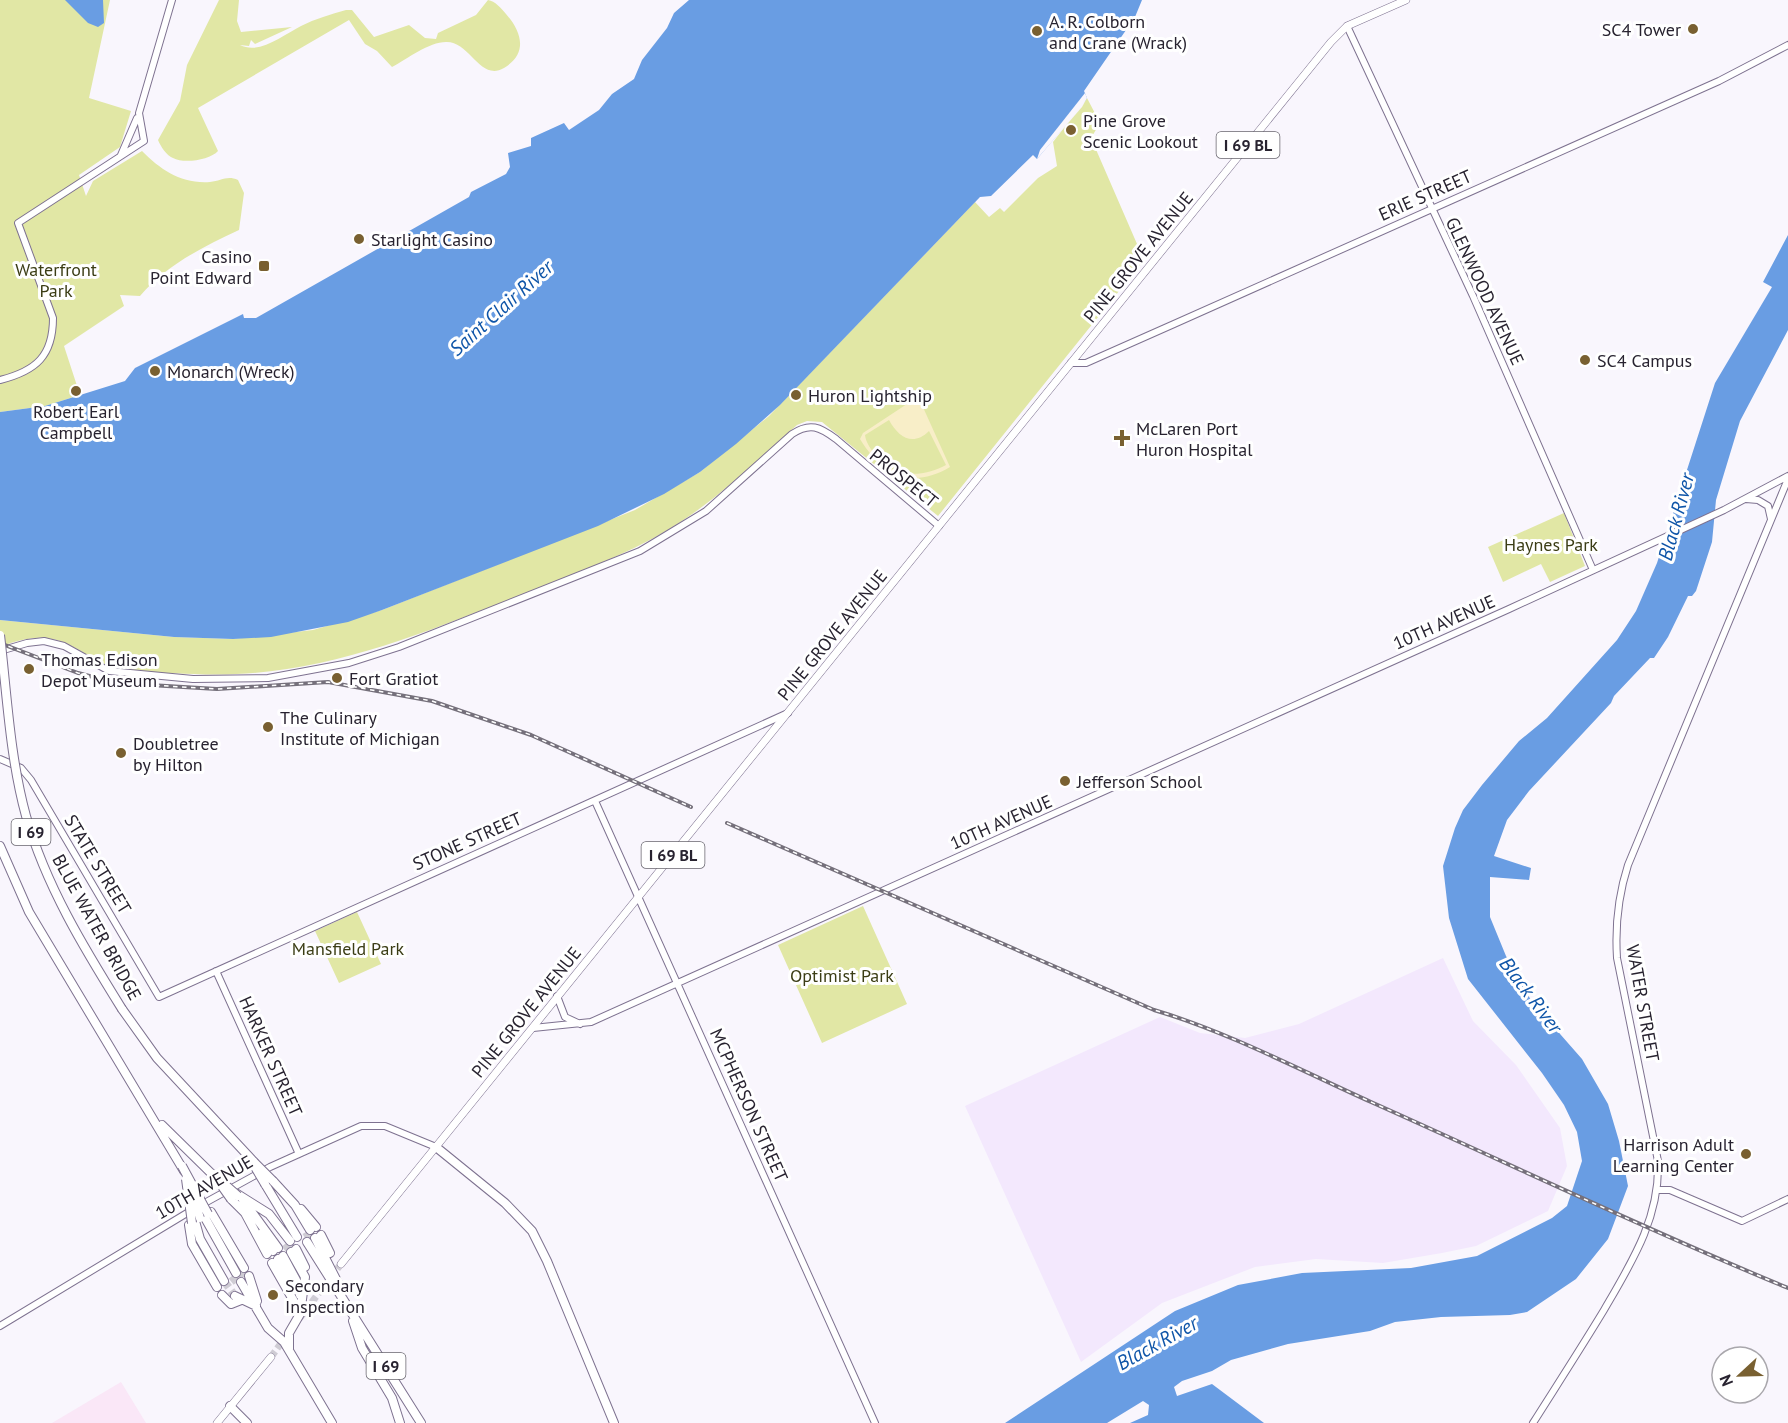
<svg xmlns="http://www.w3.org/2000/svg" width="1788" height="1423" font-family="'PT Sans',sans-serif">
<rect width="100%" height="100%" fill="#f9f6fd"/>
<path fill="#fae7f7" d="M121 1382 146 1423H52Z"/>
<path fill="#f3e8fd" d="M1443 958 1473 1021 1516 1065 1560 1128 1567 1166 1548 1211 1476 1246 1442 1253 1383 1263 1316 1259 1255 1267 1162 1303 1081 1362 965 1106 1160 1017 1200 1033 1245 1038 1299 1024Z"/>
<path fill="#e1e7a5" d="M0 0H110L89 98 131 111 120 147 79 175 86 196 93 181 142 151C161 170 181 184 210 182 221 181 227 175 238 180L244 193 239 230C203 247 166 265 140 296L120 295 124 306 64 346 80 395 45 406 0 412Z
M219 0H239L237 21 241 32 292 27 255 44 251 40 249 46 240 45C260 55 283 35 301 26 315 19 331 14 346 10H352L374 37 409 25 425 38 436 39 438 33 476 15 488 0C495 1 501 8 506 14 521 31 529 53 504 68 480 82 470 41 446 42 429 42 407 59 392 67L377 51 365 44 349 20 198 108 218 151C210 160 184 164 173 158 166 155 161 147 158 140L180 101 187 65Z
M1087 98 1100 123 1091 138 1144 260 938 516 822 422 807 421 797 425C757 461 718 499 671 528 623 557 570 575 518 596 413 637 310 680 195 674 168 673 136 673 109 666 98 662 88 655 77 649 50 633 29 636 0 647V620L174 637 233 639 313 630 382 610 635 510 700 472 769 416 975 202 989 217 1000 208 1004 212 1038 178 1057 166 1053 142Z
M1564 513 1585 566 1550 582 1541 564 1503 582 1488 547Z
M863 906 907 1004 822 1043 778 945Z
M357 912 381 964 339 983 315 931Z"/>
<path fill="#f8eec8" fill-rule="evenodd" d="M910 402 922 405 950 467C911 490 882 475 860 439L863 433ZM889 420C898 437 913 447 929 431L946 465C922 478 894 478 876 456 871 449 866 443 865 435Z"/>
<path fill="#699de3" d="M65 0H103L104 23 98 27 88 23Z
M689 0H1142L1135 17 1084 91 1087 98 1081 107 1037 159 1033 155 991 196 980 197 780 405 736 444 700 472 664 494 598 526 382 610 348 622 271 637 233 639 174 637 0 620V412L45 406 125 381 135 368 243 314 244 318H256L469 197 471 192 506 174 510 167 508 153 531 146V138L564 123 569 130 599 110 612 94 634 79 642 60 667 28 674 13Z
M1788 235V330L1740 421 1716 500 1712 542 1696 591 1692 596H1688L1668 637 1654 658H1650L1614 696 1611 703 1529 791 1507 820 1494 856 1531 868 1529 880 1490 877V917L1506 956 1532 1002 1582 1059 1608 1104 1619 1141 1628 1186 1608 1239 1576 1279 1527 1312 1510 1315 1441 1317 1395 1322 1370 1331 1288 1344 1231 1360 1212 1371 1182 1381 1174 1387 1177 1396 1212 1384 1264 1423H1130L1148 1415 1149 1405 1143 1401 1107 1423H1005L1175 1311 1238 1285 1302 1273 1411 1268 1477 1256 1552 1218 1567 1206 1582 1161 1577 1132 1564 1105 1542 1073 1468 979 1449 918 1443 866 1455 828 1463 810 1482 785 1519 741 1547 718 1617 640 1636 611 1657 563 1715 383 1772 287 1763 282Z"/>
<path fill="#f9f6fd" d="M1085 93 1087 98 1082 107 1037 159 1040 150Z"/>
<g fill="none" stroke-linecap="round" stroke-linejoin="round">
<path stroke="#cfccd4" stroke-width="7" stroke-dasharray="7 3.5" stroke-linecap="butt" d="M299 1319 341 1264
M271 1357 285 1338"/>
<path stroke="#cfccd4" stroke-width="8" stroke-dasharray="8 4" stroke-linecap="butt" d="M306 1232 311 1240
M285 1244 291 1252
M240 1270 245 1279
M232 1276 238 1284
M224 1281 235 1296"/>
<defs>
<path id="secondary" d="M1347 26 1473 296 1593 570
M121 155 137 118
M1071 363H1086L1174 324 1719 81 1788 45
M0 380C36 371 53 356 53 318L18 223 144 141 139 113 172 0
M1746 499 1758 500 1768 506 1771 519
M0 651 27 643 44 641 64 646 109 671 193 679 268 678 349 663 399 647 640 551 706 511 792 434C810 422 820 427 836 439L939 526
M0 759 21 768 31 780 159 997 788 713
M595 801 875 1423
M216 971 299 1154
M557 996 565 1017 580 1024
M533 1028 591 1022 1509 609 1724 510 1788 476
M1658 1190H1670L1742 1221 1788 1199
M201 1205 270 1167 361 1126H385L436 1147
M0 1326 192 1210
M1533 1423C1557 1385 1581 1348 1604 1310 1632 1262 1660 1218 1658 1161L1617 958C1615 926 1618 896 1628 865L1788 479"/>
<path id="primary" d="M341 1264 1331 42 1347 26 1406 0
M217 1423 271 1357"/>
<path id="highway" d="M0 846 29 912 184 1171
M122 1009 157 1058 254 1162
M162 1125 217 1179
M436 1147 505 1203 532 1231 547 1261 614 1423
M273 1181 295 1205 310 1230
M265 1184 297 1237
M234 1192 269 1214 290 1241
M231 1199 245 1213 267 1254
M243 1200 278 1248
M301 1209 316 1227
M211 1212 244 1268
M204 1216 236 1273
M195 1221 200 1239 224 1281
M189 1225 192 1244 217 1287
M262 1233 273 1251
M321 1235 330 1253
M315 1238 340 1287
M307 1242 421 1423
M296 1249 305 1267
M283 1256 296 1280 300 1295
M278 1259 295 1290
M272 1263 300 1312
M249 1276 257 1301
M241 1282 268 1328 284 1342 332 1423
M222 1295 231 1304 241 1300
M235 1296 256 1306
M353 1321 362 1348 392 1398 400 1423
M289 1349V1333L300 1314 305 1277 291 1252
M230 1406 247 1423"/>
</defs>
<use href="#secondary" stroke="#7e7290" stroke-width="8"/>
<use href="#primary" stroke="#7e7290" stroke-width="8"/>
<use href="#highway" stroke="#7e7290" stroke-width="10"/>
<use href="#secondary" stroke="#fff" stroke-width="6"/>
<use href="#primary" stroke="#fff" stroke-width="7"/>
<use href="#highway" stroke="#fff" stroke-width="8"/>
<defs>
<path id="rail" d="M0 643 78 673 116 683 217 689 328 682 432 701 531 735 691 807
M727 823 1154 1010C1228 1032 1300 1070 1371 1102 1510 1164 1647 1230 1788 1288"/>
</defs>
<use href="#rail" stroke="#75707b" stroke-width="4"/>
<use href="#rail" stroke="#fff" stroke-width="1.5" stroke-dasharray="4.5" stroke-linecap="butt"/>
<defs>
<path id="highway-bridge" d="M0 635C7 695 10 758 26 816 46 886 84 948 122 1009
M254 1162 273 1181
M182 1166 208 1214
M255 1167 265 1184
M213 1174 238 1196
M186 1179 192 1223
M219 1182 231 1199
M193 1197 200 1218"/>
</defs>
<use href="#highway-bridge" stroke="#7e7290" stroke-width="10" stroke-linecap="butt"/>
<use href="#highway-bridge" stroke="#fff" stroke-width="8"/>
</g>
<g fill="#796031" stroke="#fff" stroke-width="2">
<circle cx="1693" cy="29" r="6"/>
<circle cx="1037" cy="31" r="6"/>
<circle cx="1071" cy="130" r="6"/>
<circle cx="359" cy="239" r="6"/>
<rect x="258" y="260" width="12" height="12" rx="3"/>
<circle cx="1585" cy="360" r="6"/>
<circle cx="155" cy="371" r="6"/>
<circle cx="76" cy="391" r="6"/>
<circle cx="796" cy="395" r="6"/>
<path d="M1119 429h6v6h6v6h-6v6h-6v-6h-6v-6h6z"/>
<circle cx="29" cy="669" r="6"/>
<circle cx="337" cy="678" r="6"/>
<circle cx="268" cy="727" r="6"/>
<circle cx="121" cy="753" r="6"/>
<circle cx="1065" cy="781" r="6"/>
<circle cx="1746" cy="1154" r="6"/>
<circle cx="273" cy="1295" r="6"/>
</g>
<g text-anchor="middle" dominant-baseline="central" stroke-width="6" stroke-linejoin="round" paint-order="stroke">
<g fill="#fff" stroke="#68656e" stroke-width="1.5">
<rect x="1216.5" y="132" width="63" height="26" rx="4.5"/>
<rect x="11.5" y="819" width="39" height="26" rx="4.5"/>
<rect x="641.5" y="842" width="63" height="26" rx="4.5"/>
<rect x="366.5" y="1353" width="39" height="26" rx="4.5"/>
</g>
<g font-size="16" font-weight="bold" fill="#282330">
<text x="1248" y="145">I 69 BL</text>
<text x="31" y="832">I 69</text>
<text x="673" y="855">I 69 BL</text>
<text x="386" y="1366">I 69</text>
</g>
<g font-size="18" fill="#282330" stroke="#fff" text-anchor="start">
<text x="1049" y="21">A. R. Colborn<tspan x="1049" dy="21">and Crane (Wrack)</tspan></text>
<text x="1681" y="29" text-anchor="end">SC4 Tower</text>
<text x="1083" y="120">Pine Grove<tspan x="1083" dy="21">Scenic Lookout</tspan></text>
<text x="371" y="239">Starlight Casino</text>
<text x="252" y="256" text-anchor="end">Casino<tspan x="252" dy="21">Point Edward</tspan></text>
<text x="1597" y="360">SC4 Campus</text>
<text x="167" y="371">Monarch (Wreck)</text>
<text x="808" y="395">Huron Lightship</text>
<text x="76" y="411" text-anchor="middle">Robert Earl<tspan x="76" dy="21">Campbell</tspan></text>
<text x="1136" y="428">McLaren Port<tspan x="1136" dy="21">Huron Hospital</tspan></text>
<text x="41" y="659">Thomas Edison<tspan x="41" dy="21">Depot Museum</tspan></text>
<text x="349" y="678">Fort Gratiot</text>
<text x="280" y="717">The Culinary<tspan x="280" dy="21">Institute of Michigan</tspan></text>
<text x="133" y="743">Doubletree<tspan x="133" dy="21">by Hilton</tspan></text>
<text x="1077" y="781">Jefferson School</text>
<text x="1734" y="1144" text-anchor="end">Harrison Adult<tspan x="1734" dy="21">Learning Center</tspan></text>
<text x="285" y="1285">Secondary<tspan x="285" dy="21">Inspection</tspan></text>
</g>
<g font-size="18" fill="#282330" stroke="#fff">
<text transform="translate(1425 195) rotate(-24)">ERIE STREET</text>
<text transform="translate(1138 257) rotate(-51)">PINE GROVE AVENUE</text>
<text transform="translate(1485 291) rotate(65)">GLENWOOD AVENUE</text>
<text transform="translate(904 478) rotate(39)">PROSPECT</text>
<text transform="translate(1444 622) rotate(-24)">10TH AVENUE</text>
<text transform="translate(832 635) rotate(-51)">PINE GROVE AVENUE</text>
<text transform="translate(1001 822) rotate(-24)">10TH AVENUE</text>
<text transform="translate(467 841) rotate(-24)">STONE STREET</text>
<text transform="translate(98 864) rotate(59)">STATE STREET</text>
<text transform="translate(97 927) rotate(61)">BLUE WATER BRIDGE</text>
<text transform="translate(1643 1003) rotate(80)">WATER STREET</text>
<text transform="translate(526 1012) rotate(-51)">PINE GROVE AVENUE</text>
<text transform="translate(271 1056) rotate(66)">HARKER STREET</text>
<text transform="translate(749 1105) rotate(66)">MCPHERSON STREET</text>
<text transform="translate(204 1187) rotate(-30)">10TH AVENUE</text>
</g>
<g font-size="18" fill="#3b3d15" stroke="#fff">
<text x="56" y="269">Waterfront<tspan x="56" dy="21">Park</tspan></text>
<text x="1551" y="544">Haynes Park</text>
<text x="348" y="948">Mansfield Park</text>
<text x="842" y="975">Optimist Park</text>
</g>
<g font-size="20" font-style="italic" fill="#0f55a8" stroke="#fff">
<text transform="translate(501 308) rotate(-42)">Saint Clair River</text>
<text transform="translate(1676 517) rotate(-75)">Black River</text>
<text transform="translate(1531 995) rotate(53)">Black River</text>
<text transform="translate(1157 1343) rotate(-29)">Black River</text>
</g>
</g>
<g transform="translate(1740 1375) rotate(248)"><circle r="28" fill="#ffffff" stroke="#a9a7ac" stroke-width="1.5"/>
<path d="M0-4.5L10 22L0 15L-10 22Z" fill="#796031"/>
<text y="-9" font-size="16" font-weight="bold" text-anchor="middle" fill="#282330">N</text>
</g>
</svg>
